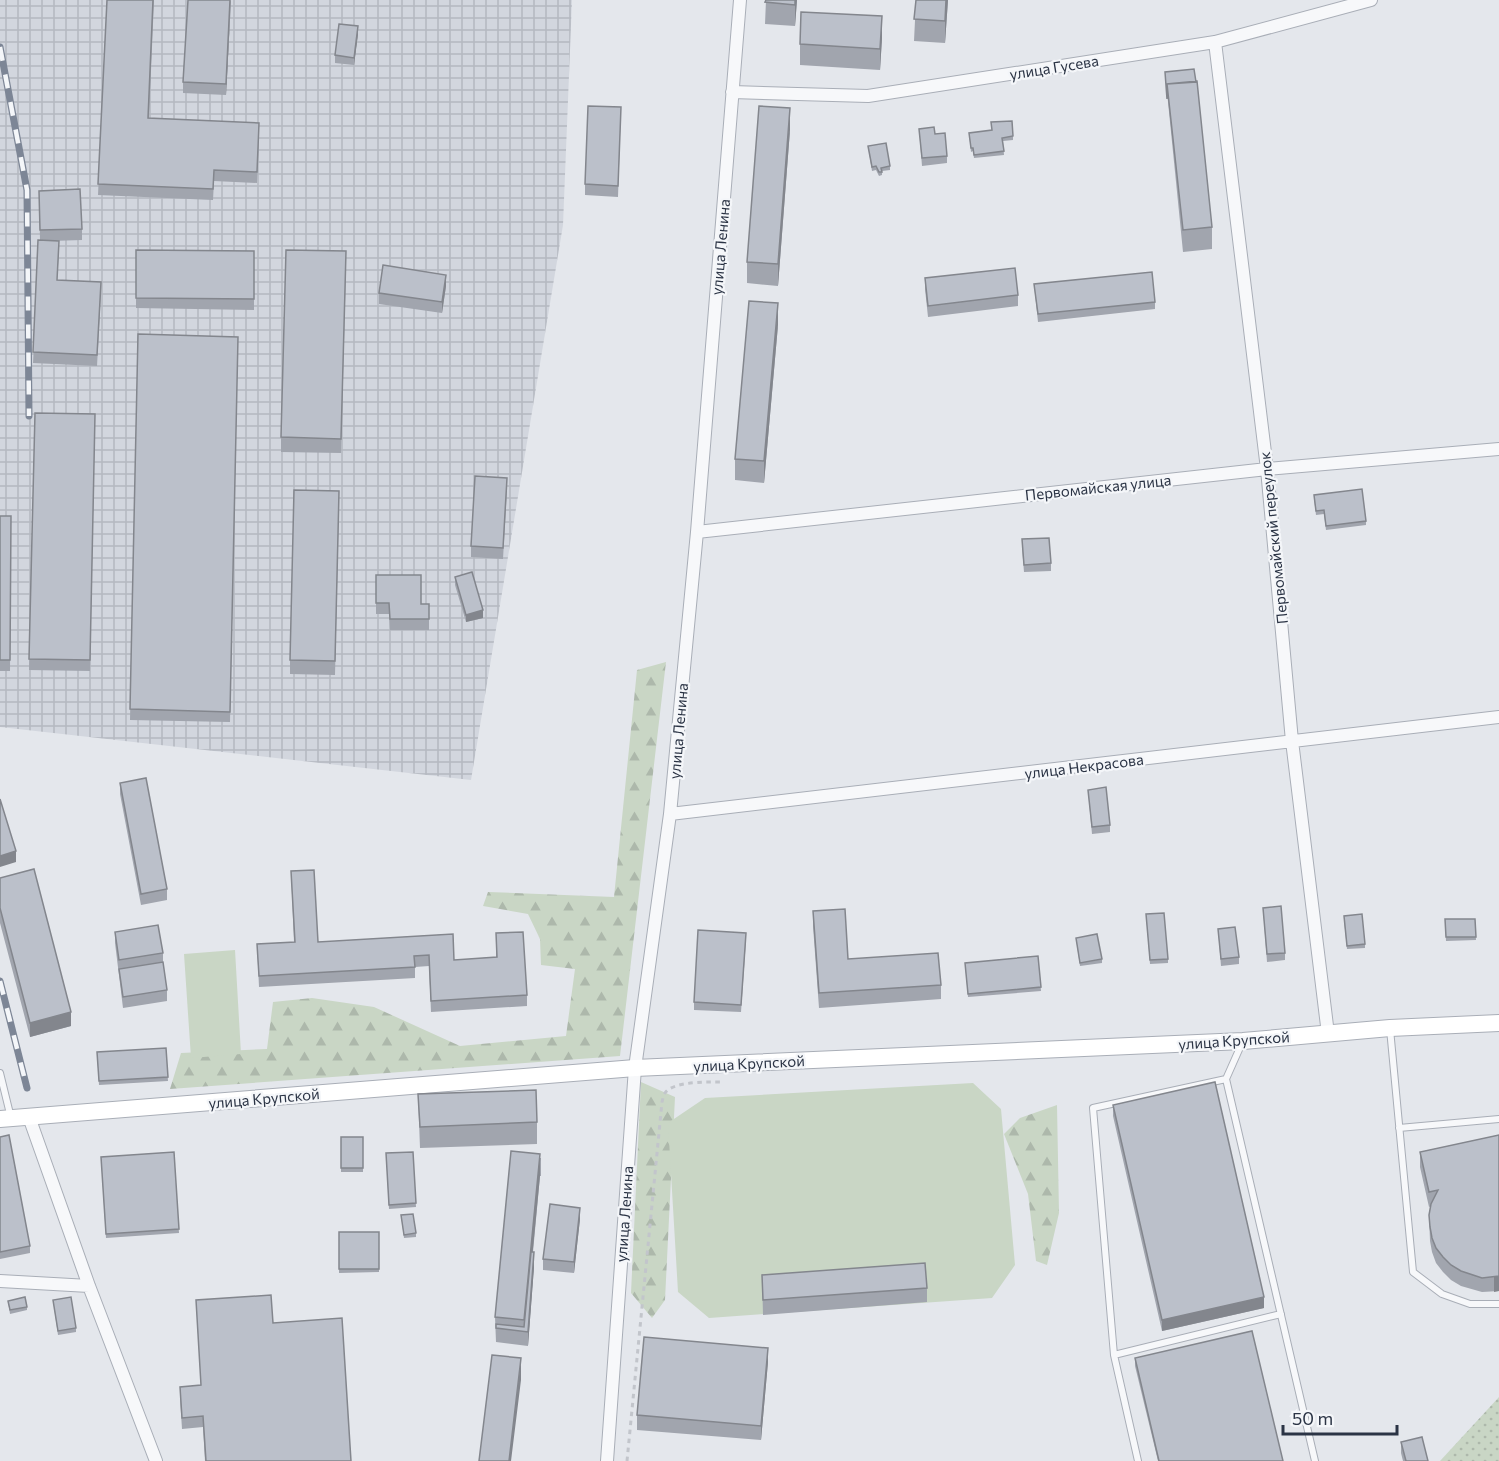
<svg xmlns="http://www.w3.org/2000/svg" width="1499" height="1461" font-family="Commissioner,sans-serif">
<defs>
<pattern id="industrial-grid" width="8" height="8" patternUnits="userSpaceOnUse" patternTransform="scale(1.5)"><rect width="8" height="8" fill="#d2d6de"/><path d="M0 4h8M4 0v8" fill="none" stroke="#b4b8c0"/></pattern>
<pattern id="green-dots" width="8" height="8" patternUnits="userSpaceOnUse" patternTransform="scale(1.5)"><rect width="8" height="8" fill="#c9d6c5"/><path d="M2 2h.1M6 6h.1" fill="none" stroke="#adb8ab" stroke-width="1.8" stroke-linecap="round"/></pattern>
<pattern id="forest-firs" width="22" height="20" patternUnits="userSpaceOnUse" patternTransform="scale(1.5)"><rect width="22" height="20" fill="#c9d6c5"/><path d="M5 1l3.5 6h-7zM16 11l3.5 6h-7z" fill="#adb8ab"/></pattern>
</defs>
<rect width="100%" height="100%" fill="#e4e7ec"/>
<path fill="url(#industrial-grid)" d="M0 0H572L563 225 471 780 0 727Z"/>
<path fill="url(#green-dots)" d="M1499 1397V1461H1440Z"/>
<path fill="url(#forest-firs)" d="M666 662 620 1056 170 1089 181 1053 267 1049 273 1002 312 998 374 1007 460 1046 566 1036 575 969 541 965 540 939 528 914 483 906 488 892 614 897 637 670Z
M641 1082 675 1097 665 1300 652 1318 631 1293Z
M1057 1105 1059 1213 1047 1265 1036 1261 1028 1194 1004 1134 1020 1118Z"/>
<path fill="#c9d6c5" d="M235 950 241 1054 191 1058 184 954Z
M973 1083 1001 1109 1015 1265 992 1298 709 1318 678 1292 668 1123 705 1098Z"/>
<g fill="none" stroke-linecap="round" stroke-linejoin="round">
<defs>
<path id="lane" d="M1390 1029 1413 1272 1442 1294 1470 1304H1499
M1242 1043 1226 1079 1315 1461
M0 1073 11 1118
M1399 1128 1499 1119
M1114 1355 1281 1314
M1138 1461 1114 1355 1093 1108 1226 1079"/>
<path id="street" d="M1215 42 1267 469 1292 741 1328 1034
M732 92 868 96 1215 42 1371 0
M697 532 1267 469 1499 449
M670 814 1499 717
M29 1117 89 1286 156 1461
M0 1281 89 1286
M607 1461 635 1068 670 814 697 532 740 0"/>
<path id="secondary" d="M0 1119 635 1068 1243 1041 1390 1028 1499 1023"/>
</defs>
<use href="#lane" stroke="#a9aeb7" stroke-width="8"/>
<use href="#street" stroke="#a9aeb7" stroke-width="14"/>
<use href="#secondary" stroke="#a9aeb7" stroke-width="18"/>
<path stroke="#c2c5cb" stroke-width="3" stroke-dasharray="4.5 4.5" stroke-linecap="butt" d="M627 1461 662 1102C663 1099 663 1095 665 1093 673 1081 708 1082 722 1082"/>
<use href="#lane" stroke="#f7f8fa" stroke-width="6"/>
<use href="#street" stroke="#f7f8fa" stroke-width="12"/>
<use href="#secondary" stroke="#fff" stroke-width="16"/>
<defs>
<path id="rail" d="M0 47 27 190 29 416
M0 981 27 1088"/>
</defs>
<use href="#rail" stroke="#7d8696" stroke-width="7"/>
<use href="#rail" stroke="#f4f6f9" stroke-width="4.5" stroke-dasharray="14" stroke-linecap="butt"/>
</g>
<path fill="#a1a5ae" d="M107 0H154L149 118 259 134 257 183 214 181 213 200 98 195Z
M231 0 226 95 183 93V82Z
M766 0H797L795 26 765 24Z
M916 0H948L945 43 914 41Z
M358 34 354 65 335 63V55Z
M882 38 880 70 800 65V44Z
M1165 72 1212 227V249L1183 252Z
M621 107 618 197 585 195V184Z
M919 129 947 156V163L922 166Z
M790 130 778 286 747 283V262Z
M969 133 1013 136V140L1003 141 1004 155 974 158 973 151 971 152Z
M868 146 890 166V170L882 171V175L879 176 876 170 872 171Z
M39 191 82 229V240L51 241 59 252 57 280 101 293 97 366 33 363 40 240Z
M136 250 254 251V310L136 308Z
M346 266 341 453 281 452V437Z
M925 278 1018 295V306L928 317 925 289Z
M1034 284 1155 302V309L1038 322Z
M446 286 442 313 379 304V293Z
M778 325 764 483 735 480V459Z
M138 334 238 337 230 722 130 720Z
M35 413 95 414 90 671 29 670Z
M507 489 503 559 471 557V546Z
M1314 498 1366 521V525L1326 530 1324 514 1316 515Z
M339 505 335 675 290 674V660Z
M0 516H11L10 671H0Z
M1022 547 1051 563V571L1024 572Z
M376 575 421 604H429V630H390L389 614H376Z
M455 577 483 618 466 622 455 585Z
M120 783 167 889V900L141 905 120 794Z
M1088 790 1110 825V832L1092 834Z
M291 871 318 942 453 934 454 960 496 957V933L527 995V1006L431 1012 429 966 415 967V978L259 987 257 944 294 942Z
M0 878 71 1026 30 1037 0 923Z
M1263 908 1285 953V960L1267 962Z
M813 911 848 959 941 985V999L819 1008 813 926Z
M1146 914 1168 959V963L1150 964Z
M1445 919H1475L1476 940 1446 941Z
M1344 920 1365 944V948L1347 949Z
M1218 929 1239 957V964L1221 966Z
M115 932 163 953V963L167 990V1001L123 1008 115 943Z
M1076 938 1102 959V963L1080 966Z
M746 940 741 1012 694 1010V1002Z
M1038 956 1041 991 968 997 965 963Z
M166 1048 168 1081 99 1085 97 1052Z
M418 1094 537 1122V1144L420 1148Z
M1113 1105 1264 1308 1162 1331 1113 1116Z
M1499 1135V1291L1482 1292 1461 1286 1451 1280 1443 1272 1436 1263 1432 1252 1430 1241 1429 1215 1431 1206 1429 1207 1420 1167V1152Z
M0 1137 30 1246V1253L0 1259Z
M341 1137H363V1172H341Z
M174 1152 179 1233 106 1238 101 1157Z
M413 1152 416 1207 389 1209 386 1153Z
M540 1158H541V1176H540L533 1252 534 1267 528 1346 496 1342 495 1317Z
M401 1215 416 1233V1237L404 1238Z
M580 1219 574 1273 543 1270V1259Z
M339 1232H379V1272L339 1273Z
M762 1275 927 1288V1302L763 1315Z
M53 1300 76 1328V1332L58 1335Z
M196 1300 273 1323 351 1461H205L203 1427 182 1429 180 1398V1387L201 1385Z
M8 1301 27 1307V1310L10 1314Z
M1135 1358 1283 1461H1158L1135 1366Z
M768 1362 761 1440 637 1430V1415Z
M1401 1442 1428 1461H1403L1401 1453Z"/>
<path fill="#83868d" d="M231 0 226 95V84Z
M795 0H797L795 26Z
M946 0H948L945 43V21Z
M882 16V38L880 70V49Z
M358 26V34L354 65V58Z
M790 108V130L778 286V264Z
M446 275V286L442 313V302Z
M778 303V325L764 483V461Z
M483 610V618L466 622V615Z
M16 851V862L0 867V856Z
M71 1012V1026L30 1037V1023Z
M540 1154V1176L525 1331H524V1320Z
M580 1208V1219L574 1273V1262Z
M534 1252V1267L528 1346V1332Z
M1499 1276V1291L1494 1292V1277Z
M1264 1297V1308L1162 1331V1320Z
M768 1348V1362L761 1440V1426Z
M521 1358V1380L511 1461H509Z"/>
<path fill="#bbc0ca" stroke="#83868d" stroke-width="1.5" d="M107 0H153L148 118 259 123 257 172 214 170 213 189 98 184Z
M188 0H230L226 84 183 82Z
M766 0H795V5L765 2Z
M916 0H946L945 21 914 19Z
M801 12 882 16 880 49 800 44Z
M339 24 358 26 354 58 335 55Z
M1194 69 1196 82 1167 84V99L1165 72Z
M1197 81 1212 227 1183 230 1167 84Z
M588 106 621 107 618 186 585 184Z
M759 106 790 108 778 264 747 262Z
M1012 121 1013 136 1002 138 1004 151 974 155 973 148H971L969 133 992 130 991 122Z
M934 127 935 134 945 133 947 156 922 158 919 129Z
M886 143 890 166 881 168 882 172H879L876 166 872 167 868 146Z
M80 189 82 229 40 230 39 191Z
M38 240 59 241 57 280 101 282 97 355 33 352Z
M136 250 254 251V299L136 298Z
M286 250 346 251 341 439 281 437Z
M383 265 446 275 442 302 379 293Z
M1015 268 1018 295 928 306 925 278Z
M1152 272 1155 302 1038 314 1034 284Z
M749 301 778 303 764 461 735 459Z
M138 334 238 337 230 712 130 709Z
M35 413 95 414 90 660 29 659Z
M475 476 507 478 503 548 471 546Z
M1362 489 1366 521 1326 526 1324 510 1316 511 1314 495Z
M294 490 339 491 335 661 290 660Z
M0 516H11L10 660H0Z
M1049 538 1051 563 1024 565 1022 539Z
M472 572 483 610 466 615 455 577Z
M376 575H421V604H429V619H390L389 603H376Z
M146 778 167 889 141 894 120 783Z
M1106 787 1110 825 1092 827 1088 790Z
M0 799 16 851 0 856Z
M34 869 71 1012 30 1023 0 908V878Z
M314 870 318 942 453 934 454 960 497 957 496 933 523 932 527 995 431 1001 429 955 414 956 415 967 259 976 257 944 295 942 291 871Z
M1281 906 1285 953 1267 954 1263 908Z
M845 909 848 959 938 953 941 985 819 993 813 911Z
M1164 913 1168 959 1150 960 1146 914Z
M1362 914 1365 944 1347 946 1344 916Z
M1445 919H1475L1476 937H1446Z
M158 925 163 953 119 960 115 932Z
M1235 927 1239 957 1221 959 1218 929Z
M698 930 746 933 741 1005 694 1002Z
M1097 934 1102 959 1080 963 1076 938Z
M1038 956 1041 987 968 994 965 963Z
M163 962 167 990 123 997 119 969Z
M166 1048 168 1077 99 1081 97 1052Z
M1215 1082 1264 1297 1162 1320 1113 1105Z
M536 1090 537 1122 420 1127 418 1094Z
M9 1135 30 1246 0 1252V1137Z
M1499 1135V1276L1482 1278 1461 1271 1451 1265 1443 1257 1436 1248 1432 1238 1430 1227 1429 1215 1431 1204 1438 1190 1429 1192 1420 1152Z
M341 1137H363V1168H341Z
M511 1151 540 1154 524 1320 495 1317Z
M174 1152 179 1229 106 1234 101 1157Z
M413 1152 416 1203 389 1205 386 1153Z
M550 1204 580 1208 574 1262 543 1259Z
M413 1214 416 1233 404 1235 401 1215Z
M339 1232H379V1269H339Z
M531 1252H534L528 1332 496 1328V1324L524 1327Z
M925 1263 927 1288 763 1300 762 1275Z
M271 1295 273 1323 342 1318 351 1461H206L203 1416 182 1418 180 1387 201 1385 196 1300Z
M25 1297 27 1307 10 1310 8 1301Z
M71 1297 76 1328 58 1331 53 1300Z
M1252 1331 1283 1461H1159L1135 1358Z
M644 1337 768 1348 761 1426 637 1415Z
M492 1355 521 1358 509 1461H479Z
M1422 1437 1428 1461H1406L1401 1442Z"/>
<g text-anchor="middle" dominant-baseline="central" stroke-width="4.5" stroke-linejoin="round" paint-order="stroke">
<g font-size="15" fill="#2b3445" stroke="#f4f6f9">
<text transform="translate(1054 67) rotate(-9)">улица Гусева</text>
<text transform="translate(720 247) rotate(-85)">улица Ленина</text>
<text transform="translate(1098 487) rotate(-6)">Первомайская улица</text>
<text transform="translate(1273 538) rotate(-96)">Первомайский переулок</text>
<text transform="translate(678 731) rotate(-85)">улица Ленина</text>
<text transform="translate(1084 766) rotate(-7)">улица Некрасова</text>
<text transform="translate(1234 1040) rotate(-4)">улица Крупской</text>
<text transform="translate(749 1063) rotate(-3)">улица Крупской</text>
<text transform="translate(264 1098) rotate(-5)">улица Крупской</text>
<text transform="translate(624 1214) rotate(-86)">улица Ленина</text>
</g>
</g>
<path d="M1283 1425v9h114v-9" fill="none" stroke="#2b3445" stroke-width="3"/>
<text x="1292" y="1425" font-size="18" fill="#2b3445" stroke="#f4f6f9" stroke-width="4.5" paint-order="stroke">50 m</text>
</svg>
